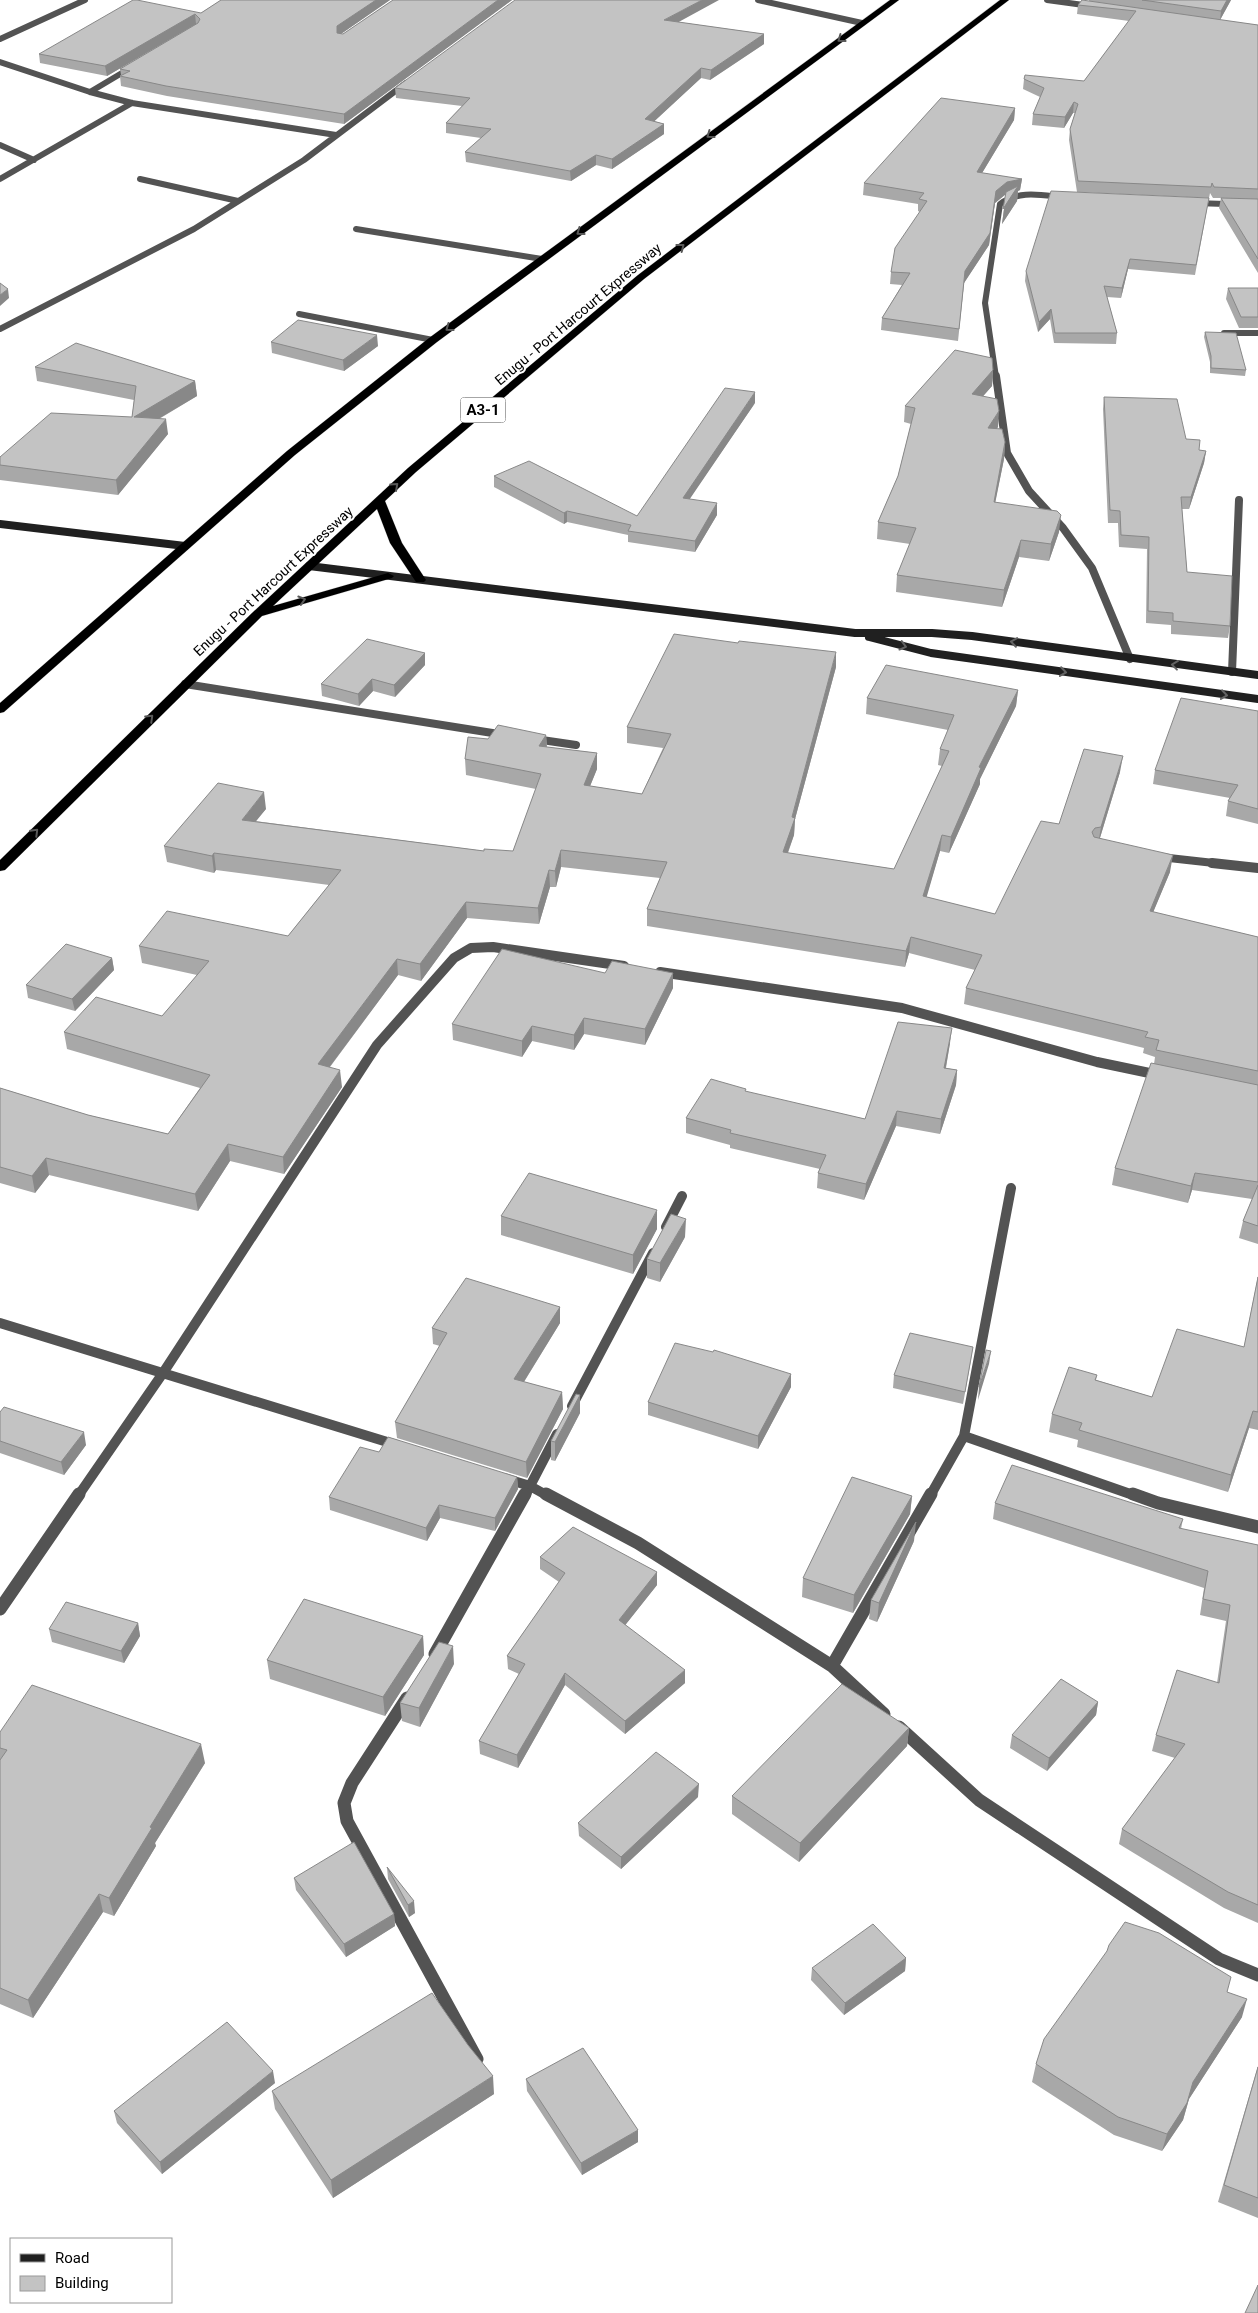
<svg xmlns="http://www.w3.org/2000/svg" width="1258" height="2313" font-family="Roboto,sans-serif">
<rect width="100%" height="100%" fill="#fff"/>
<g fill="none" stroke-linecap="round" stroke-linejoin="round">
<defs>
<path id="highway" d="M890 0H899L437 342 295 455 4 712 0 713V703L287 451 429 338Z
M1000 0H1009L644 279 416 472 385 501 402 543 426 580 424 582H416L390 543 377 509 273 606 388 573 394 576 392 578 262 616 5 870 0 871V860L252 613 408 468 638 275Z"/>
</defs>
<use href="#highway" stroke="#dbdbdb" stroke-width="1"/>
<path stroke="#535353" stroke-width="6" d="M758 0 862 23
M1047 0 1091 6
M0 39 85 0
M0 62 90 92 132 103 336 135
M90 92 132 67
M0 145 34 160
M0 179 132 103
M140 179 238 201
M1194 203 1258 205
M356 229 542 259
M299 314 433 340
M0 329 194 229 304 160 406 83
M1224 333H1258
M996 377 985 303 1000 204C1018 190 1041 195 1062 197"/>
<path stroke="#535353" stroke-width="8" d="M996 376 1007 453 1029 491 1063 528 1092 568 1130 659
M1232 672 1239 500
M185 684 505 735
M535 739 576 745
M1160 857 1223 864"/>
<path stroke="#535353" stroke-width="10" d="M1212 863 1258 868
M660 972 902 1008 1097 1062 1159 1075
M666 1227 682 1196
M0 1323 397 1445
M572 1406 653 1253
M964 1436 1136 1496
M504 1478 530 1486 557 1434
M78 1496 163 1373 377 1045 454 958 471 948 493 947 624 966
M525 1496 530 1486 548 1496
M930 1496 964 1436 1011 1188"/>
<path stroke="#535353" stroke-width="13" d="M546 1494 638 1543 832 1666 884 1714
M1133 1494 1158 1503 1258 1527
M0 1609 79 1494
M435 1654 525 1494
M832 1666 931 1494
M407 1698 352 1783 344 1803 347 1821 477 2059
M899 1727 979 1800 1219 1959 1258 1975"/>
<path stroke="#202020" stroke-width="8" d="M0 524 185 546
M309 566 855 633H932L972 636 1258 675
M869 637 931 653 1258 699"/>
<use href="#highway" fill="#000" fill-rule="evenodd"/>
</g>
<path fill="#a8a8a8" d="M221 0H390L341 34H343L393 0H512L344 124 167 96 121 86 120 76 121 75 120 69 196 24 107 76 40 63 39 54 201 13Z
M1089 0H1231L1220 20 1258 25V273L1219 208 1221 198H1213L1210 193 1209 198 1077 192 1069 140 1070 129 1075 113H1073L1064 128 1032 125 1033 114 1040 97 1023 89 1024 79 1084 81 1129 21 1077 14 1078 5 1089 1Z
M678 22 764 34V44L710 80 701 78 654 121 664 124V134L612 169 596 165 571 181 466 162 465 152 481 138 446 133V123L462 106 396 98 395 88Z
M1015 108 1014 120 982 173 1022 179 1020 190 1018 191 1017 201 1002 224 1006 194 995 203 989 245 964 283 958 341 881 330 882 318 902 285 890 284 891 272 920 212 918 211V204L863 195 864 183Z
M1209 198 1195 275 1128 269 1121 298 1107 297 1117 333 1116 344 1054 343 1050 319 1038 332 1025 281 1026 271Z
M1228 288H1258V328H1239L1226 299Z
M1205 332 1246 370 1245 376 1210 373V362L1204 337Z
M271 342 378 346 344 371 272 353Z
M35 367 195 381 197 396 159 419 168 434 118 495 0 480V457L132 417 134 400 37 381Z
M993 370 992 386 983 396 998 427 996 429 1005 442 1004 459 995 502 1059 532 1049 561 1019 557 1002 607 896 592 897 575 910 544 877 539 878 522 898 476 911 424 904 422 905 406Z
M1104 397 1186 439 1199 450 1206 451 1204 463 1189 509H1182L1187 572 1230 626 1228 638 1171 634V625L1146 623 1147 549 1119 547 1118 523H1108L1103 409Z
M755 403 689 499 717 515 695 552 628 542V535L567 522 564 524 494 487V476L637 516Z
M425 665 395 697 373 691 359 706 322 696 321 684Z
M836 667 795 819 794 835 788 853 894 869 942 766 938 765 940 749 948 730 866 714 867 698 1018 690 1016 706 980 779V784L949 853 940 851 926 897 995 914 1059 824 1120 772 1100 838 1170 872 1153 912 1258 937V1244L1239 1238 1243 1221 1252 1199 1192 1190 1188 1203 1112 1185 1115 1168 1154 1064 1155 1057 1143 1053 1144 1048 964 1004 966 988 975 970 909 953 905 967 647 926V909L660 878 561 867 556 887H550L539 924 467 918 421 981 398 975 330 1067 342 1087 284 1174 230 1161 198 1211 49 1175 35 1193 0 1183V1088L88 1115 168 1134 200 1088 67 1049 64 1032 162 1016 197 975 142 963 139 946 288 936 329 885 216 870 214 873 167 862 164 846 266 809 255 821 484 851H513L536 789 466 775 465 759 488 739 546 735 547 747 597 753V769L590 786 642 794 663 748 627 743V727Z
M1258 711V824L1226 816 1228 801 1230 798 1153 784 1155 770Z
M112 958 114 970 75 1011 28 998 26 985Z
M605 973H673V988L645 1045 584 1034 574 1050 532 1041 522 1057 453 1040 452 1024Z
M950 1043 946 1068 957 1070 956 1085 940 1134 896 1126 864 1200 817 1188 818 1173 820 1169 730 1148V1145L686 1133V1118L746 1092 865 1119Z
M501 1216 657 1229 633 1274 501 1235Z
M685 1237 660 1282 647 1278V1259Z
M1258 1276V1430L1249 1428 1228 1492 1077 1447 1078 1440 1049 1432 1052 1414 1097 1375 1096 1380 1152 1397 1244 1347Z
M560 1307V1323L524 1382 562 1392 563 1409 527 1478 397 1438 395 1422 440 1346 433 1344 432 1328Z
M973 1347 971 1360 963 1404 893 1388 894 1375Z
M791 1374V1387L758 1449 648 1415V1402Z
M580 1395V1413L555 1461 551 1460V1441Z
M0 1412 86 1445 64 1475 0 1453Z
M517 1477 518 1489 495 1531 440 1518 427 1541 330 1510 329 1497Z
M912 1496 910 1514 853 1613 802 1597 803 1578Z
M995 1503 1183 1519 1181 1529 1258 1545V1923L1224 1908 1119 1844 1122 1829 1175 1758 1152 1751 1156 1735 1217 1683 1226 1621 1200 1615 1204 1588 993 1519Z
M914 1541 877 1622 869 1619 871 1600Z
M540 1557 657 1572V1585L625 1625 685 1683 625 1734 565 1685 518 1768 480 1754 479 1741 519 1674 508 1669 507 1656 559 1582 540 1569Z
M138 1623 140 1636 124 1663 52 1642 49 1629Z
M423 1636 424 1655 385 1716 270 1679 267 1660Z
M454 1664 420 1727 402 1721 400 1703Z
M1098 1702 1096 1715 1047 1771 1010 1748 1012 1735Z
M909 1728 907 1746 799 1862 732 1814V1796Z
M0 1732 205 1763 155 1843 156 1846 114 1916 103 1912 33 2018 0 2004Z
M698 1797 621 1869 579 1836 578 1823Z
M387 1867 415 1913 409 1917 388 1879Z
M294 1878 394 1914 395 1926 346 1957 296 1890Z
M906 1958 905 1971 844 2015 811 1980 812 1968Z
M1227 1992 1242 2017 1189 2099 1183 2120 1162 2151 1114 2135 1032 2082 1036 2064Z
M1258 2066V2218L1218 2202Z
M526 2079 638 2142 582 2175 527 2091Z
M275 2083 162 2174 117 2123 114 2111Z
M272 2091 494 2094 333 2198 275 2109Z"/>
<path fill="#888" d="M376 0H390L338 36 337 33V26Z
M498 0H512L344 124V114Z
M702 0H719L664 30V20Z
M1227 0H1231L1220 20 1221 11Z
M195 14 196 24 107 76 105 66Z
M764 34V44L710 80 711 70Z
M701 68V78L645 130V119Z
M1074 102 1073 113 1064 128 1065 117Z
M1015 108 1014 120 976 183 977 172Z
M664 124V134L612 169V159Z
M596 155V165L571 181 570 171Z
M1022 179 1020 190 1018 191 1017 201 1002 224 1006 194 995 203 989 245 964 283 958 341 965 271 996 191 1007 182Z
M1130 259 1128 269 1121 298 1122 288Z
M8 289 9 298 0 306V295Z
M1051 309 1050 319 1038 332 1039 322Z
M377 335 378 346 344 371 343 360Z
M993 370 992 386 971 410 972 394Z
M195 381 197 396 136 432 134 417Z
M755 392V403L683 509V498Z
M999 411 998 427 986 444 988 428Z
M166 419 168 434 118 495 116 480Z
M1005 442 1004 459 992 519 994 502Z
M1206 451 1204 463 1189 509 1191 497Z
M717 503V515L695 552V541Z
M567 511V522L564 524V513Z
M1061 515 1059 532 1049 561 1051 544Z
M1021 540 1019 557 1002 607 1004 590Z
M836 652V667L795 819 794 835 782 868 783 852Z
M425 653V665L395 697 394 685Z
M372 679 373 691 359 706 358 694Z
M1018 690 1016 706 980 779V784L949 853 951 837 979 767Z
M546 735 547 751 539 746Z
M597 753V769L584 801V785Z
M1123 756 1120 772 1098 844 1101 827Z
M264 792 266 809 244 836 242 820Z
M942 835 940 851 922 913 923 896Z
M561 850V867L556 887 555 871Z
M214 853 216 870 214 873 212 856Z
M1173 855 1170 872 1147 927 1150 911Z
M549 870 550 887 539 924 538 908Z
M466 902 467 918 421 981 420 964Z
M911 937 909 953 905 967 906 951Z
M112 958 114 970 75 1011 72 999Z
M397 959 398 975 319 1081 318 1064Z
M673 973V988L645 1045V1029Z
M584 1018V1034L574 1050V1035Z
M532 1026V1041L522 1057V1041Z
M952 1028 950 1043 943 1083 944 1068Z
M340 1070 342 1087 284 1174 283 1157Z
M957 1070 956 1085 940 1134 941 1119Z
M897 1111 896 1126 864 1200 866 1184Z
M228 1144 230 1161 198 1211 195 1194Z
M46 1158 49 1175 35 1193 32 1176Z
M1195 1173 1192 1190 1188 1203 1191 1186Z
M657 1210V1229L633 1274V1255Z
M686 1219 685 1237 660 1282V1263Z
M560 1307V1323L515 1396 514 1379Z
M991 1351 989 1364 978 1400 979 1387Z
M791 1374V1387L758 1449V1436Z
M562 1392 563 1409 527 1478 526 1462Z
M580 1395V1413L555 1461V1442Z
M1253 1411 1249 1428 1228 1492 1231 1475Z
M84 1432 86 1445 64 1475 61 1462Z
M517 1477 518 1489 495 1531V1518Z
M912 1496 910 1514 853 1613 854 1595Z
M439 1505 440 1518 427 1541 426 1528Z
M916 1522 914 1541 877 1622 879 1603Z
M657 1572V1585L619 1633V1620Z
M138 1623 140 1636 124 1663 121 1651Z
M423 1636 424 1655 385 1716 383 1697Z
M453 1646 454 1664 420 1727 419 1708Z
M685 1670V1683L625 1734V1721Z
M565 1673V1685L518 1768 517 1755Z
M1098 1702 1096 1715 1047 1771 1049 1758Z
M909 1728 907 1746 799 1862 800 1843Z
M201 1744 205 1763 155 1843 156 1846 114 1916 109 1898 150 1827Z
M699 1784 698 1797 621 1869V1857Z
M99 1894 103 1912 33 2018 28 2000Z
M414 1901 415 1913 409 1917 408 1905Z
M394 1914 395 1926 346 1957 344 1944Z
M906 1958 905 1971 844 2015 845 2003Z
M1247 1999 1242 2017 1189 2099 1183 2120 1162 2151 1167 2134 1193 2082Z
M273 2071 275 2083 162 2174 160 2162Z
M493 2076 494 2094 333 2198 331 2180Z
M638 2130V2142L582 2175 581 2163Z"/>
<path fill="#c3c3c3" stroke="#888" d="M133 0H137L201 13 221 0H376L337 26V33L343 34 393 0H498L344 114 166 86 120 76 130 71 120 69 198 23 200 19 195 14 105 66 39 54Z
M515 0H702L664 20 764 34 711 70 701 68 645 119 664 124 612 159 596 155 570 171 465 152 491 129 446 123 470 98 395 88Z
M1082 0 1258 25V189L1214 187 1212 183 1211 187 1078 181 1070 129 1078 104 1074 102 1065 117 1033 114 1044 88 1024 79 1025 75 1084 81 1136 11 1078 5Z
M1142 0H1227L1221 11Z
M941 98 1015 108 977 172 1022 179 1007 182 996 191 990 233 965 271 959 329 882 318 910 273 891 272 895 248 927 201 919 199 924 193 864 183Z
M1018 186 1003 209 1006 192Z
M1051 191 1209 198 1196 265 1130 259 1122 288 1104 286 1117 333H1055L1051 309 1039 322 1026 271Z
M1221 198 1258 199V259Z
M0 283 8 289 0 295Z
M1228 288H1258V317H1241Z
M298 320 377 335 343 360 271 342Z
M1205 332 1236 333 1246 370 1211 368V356Z
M76 343 195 381 134 417 166 419 116 480 0 465V457L51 413 132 417 136 386 35 367Z
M955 350 992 358 993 370 972 394 997 399 999 411 988 428 1002 429 1005 442 994 502 1057 511 1061 515 1051 544 1021 540 1004 590 897 575 916 528 878 522 898 476 915 408 905 406Z
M725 388 755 392 683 498 717 503 695 541 628 531 631 525 567 511 564 513 494 476 529 461 637 516Z
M1104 397 1177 399 1186 439 1200 440 1199 450 1206 451 1191 497H1181L1187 572 1232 576 1230 626 1173 621V613L1148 611 1149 537 1121 535 1120 511 1110 510Z
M674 634 738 643 739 641 836 652 792 817 795 818 783 852 894 869 949 751 940 749 954 715 867 698 886 665 1018 690 979 767 981 768 951 837 942 835 923 896 995 914 1041 821 1059 824 1084 749 1123 756 1101 827 1095 828 1092 832 1094 837 1173 855 1150 911 1258 937V1071L1156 1050 1159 1040 1145 1037 1148 1032 966 988 982 955 911 937 906 951 647 909 667 862 561 850 555 871 549 870 538 908 466 902 420 964 397 959 318 1064 340 1070 283 1157 228 1144 195 1194 46 1158 32 1176 0 1167V1088L88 1115 168 1134 210 1075 64 1032 96 997 162 1016 209 961 139 946 167 911 288 936 341 870 214 853 212 856 164 846 218 783 264 792 242 820 484 851V849L513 851 541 774 465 759 468 737 488 739 498 725 546 735 539 746 597 753 584 785 642 794 671 734 627 727Z
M367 639 425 653 394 685 372 679 358 694 321 684Z
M1181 698 1258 711V809L1228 801 1238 785 1155 770Z
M66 944 112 958 72 999 26 985Z
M502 949 605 973 612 961 673 973 645 1029 584 1018 574 1035 532 1026 522 1041 452 1024Z
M898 1022 952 1028 944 1068 957 1070 941 1119 897 1111 866 1184 818 1173 826 1155 730 1133 731 1130 686 1118 711 1079 746 1089 745 1091 865 1119Z
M1151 1063 1258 1085V1182L1195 1173 1191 1186 1115 1168Z
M529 1173 657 1210 633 1255 501 1216Z
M1258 1185V1226L1243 1221Z
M671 1214 686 1219 660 1263 647 1259Z
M1258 1277V1412L1253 1411 1231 1475 1079 1430 1082 1423 1052 1414 1069 1367 1097 1375 1095 1380 1152 1397 1177 1329 1244 1347Z
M466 1278 560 1307 514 1379 562 1392 526 1462 395 1422 447 1333 432 1328Z
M910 1333 973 1347 965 1392 894 1375Z
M675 1343 713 1352 714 1350 791 1374 758 1436 648 1402Z
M986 1350 991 1351 979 1387Z
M576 1394 580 1395 555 1442 551 1441Z
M4 1407 84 1432 61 1462 0 1441V1412Z
M388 1437 517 1477 495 1518 439 1505 426 1528 329 1497 360 1447 379 1452Z
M1012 1465 1183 1519 1179 1528 1258 1545V1905L1228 1892 1122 1829 1185 1744 1156 1735 1177 1670 1219 1683 1230 1605 1203 1599 1208 1571 995 1503Z
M852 1477 912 1496 854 1595 803 1578Z
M916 1522 879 1603 871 1600Z
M573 1527 657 1572 619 1620 685 1670 625 1721 565 1673 517 1755 479 1741 525 1664 507 1656 565 1573 540 1557Z
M304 1599 423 1636 383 1697 267 1660Z
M66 1602 138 1623 121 1651 49 1629Z
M439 1642 453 1646 419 1708 400 1703Z
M1061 1679 1098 1702 1049 1758 1012 1735Z
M842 1684 909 1728 800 1843 732 1796Z
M32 1685 201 1744 150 1827 152 1828 109 1898 99 1894 28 2000 0 1988V1760L7 1750 0 1748V1732Z
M656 1752 699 1784 621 1857 578 1823Z
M354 1842 394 1914 344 1944 294 1878Z
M387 1867 414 1901 408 1905Z
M1125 1922 1159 1933 1231 1977 1227 1992 1247 1999 1193 2082 1187 2103 1167 2134 1118 2117 1036 2064 1044 2039 1107 1951 1109 1945Z
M873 1924 906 1958 845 2003 812 1968Z
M432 1993 468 2045 493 2076 331 2180 272 2091Z
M227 2022 273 2071 160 2162 114 2111Z
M583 2048 638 2130 581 2163 526 2079Z
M1258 2067V2198L1224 2185Z
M1258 2285V2313H1245Z"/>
<defs><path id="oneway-chevron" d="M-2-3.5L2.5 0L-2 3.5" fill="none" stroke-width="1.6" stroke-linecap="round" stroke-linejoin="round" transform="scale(1.25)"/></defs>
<g stroke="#595959">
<use href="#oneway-chevron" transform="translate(841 39) rotate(144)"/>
<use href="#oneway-chevron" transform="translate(710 135) rotate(144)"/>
<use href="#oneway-chevron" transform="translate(580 232) rotate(144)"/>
<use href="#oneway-chevron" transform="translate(681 247) rotate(-37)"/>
<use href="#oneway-chevron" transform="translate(449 328) rotate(144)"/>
<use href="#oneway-chevron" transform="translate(395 486) rotate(-42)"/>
<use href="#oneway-chevron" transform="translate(302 600) rotate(-17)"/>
<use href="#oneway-chevron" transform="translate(150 718) rotate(-44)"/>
<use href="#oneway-chevron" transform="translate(35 832) rotate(-45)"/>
</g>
<g stroke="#636363">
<use href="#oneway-chevron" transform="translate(1014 642) rotate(-172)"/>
<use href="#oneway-chevron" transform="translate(903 646) rotate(15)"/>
<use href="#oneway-chevron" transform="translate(1175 665) rotate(-173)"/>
<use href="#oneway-chevron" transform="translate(1063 672) rotate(8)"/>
<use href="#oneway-chevron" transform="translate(1224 695) rotate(8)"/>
</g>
<g text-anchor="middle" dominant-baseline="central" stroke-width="4" stroke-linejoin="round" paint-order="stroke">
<g font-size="14" fill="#000" stroke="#fff">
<text transform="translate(578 314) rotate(-40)">Enugu - Port Harcourt Expressway</text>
<text transform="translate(273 581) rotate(-43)">Enugu - Port Harcourt Expressway</text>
</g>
<rect fill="#fff" stroke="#4c4c4c" stroke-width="1" x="460.5" y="397.5" width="45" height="25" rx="4"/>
<g font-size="15" font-weight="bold" fill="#000">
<text x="483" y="410">A3-1</text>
</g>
</g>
<rect x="10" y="2238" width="162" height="65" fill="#ffffff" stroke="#999999"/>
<rect x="20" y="2254" width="25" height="8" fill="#202020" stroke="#999999"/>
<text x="55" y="2263" font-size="15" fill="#000000">Road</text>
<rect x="20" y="2276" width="25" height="15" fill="#c3c3c3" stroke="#999999"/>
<text x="55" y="2288" font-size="15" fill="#000000">Building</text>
</svg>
